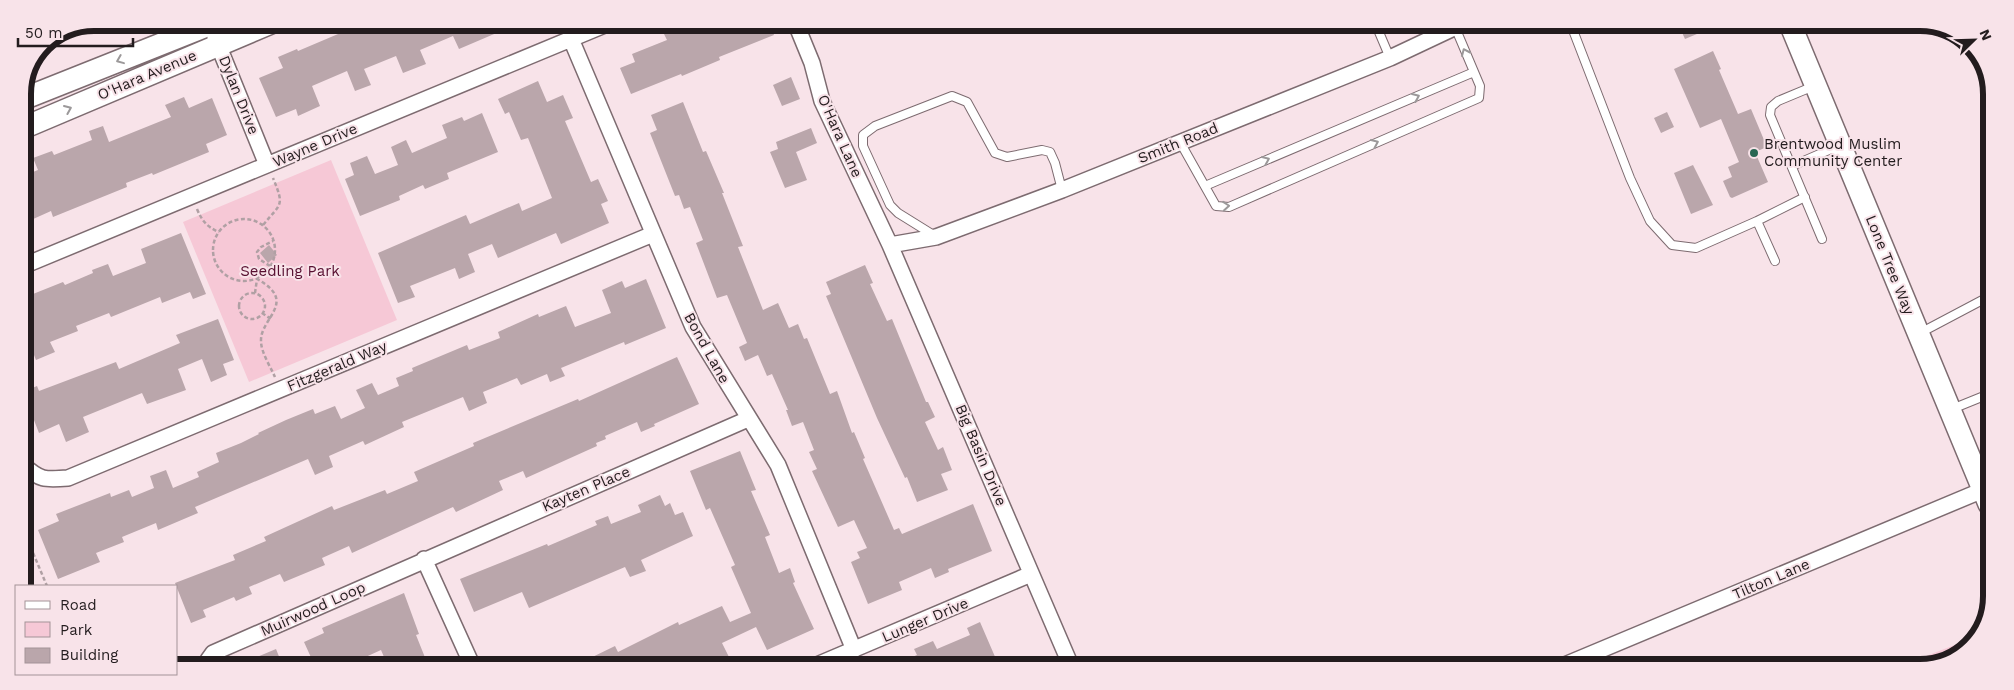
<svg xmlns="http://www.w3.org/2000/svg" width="2014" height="690" font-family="'Work Sans',sans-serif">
<rect width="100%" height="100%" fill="#f8e3e9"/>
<path fill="#f6c8d6" d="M331 160 397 320 249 382 183 222Z
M1975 637 1963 653 1916 667V660Z"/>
<path fill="#baa6ab" d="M364 23H520L459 49 453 36 420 50 426 64 403 73 396 56 364 69 371 85 355 91 347 71 312 86 320 106 298 116 296 109 276 117 259 78 283 68 278 57 297 49 298 51Z
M699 24H770L774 35 719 57 720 60 682 76 681 74 631 94 620 68 635 62 632 54 667 40 664 34 685 25 686 29Z
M1679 26H1716L1685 39Z
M1713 51 1721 69 1719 70 1738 114 1751 109 1767 147 1755 152 1768 182 1732 198 1730 197 1723 181 1732 177 1728 167 1739 162 1721 119 1700 128 1674 69Z
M791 77 800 99 782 106 773 85Z
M538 81 547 102 563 95 573 118 565 121 591 182 598 179 608 201 601 204 609 223 561 244 556 233 498 258 492 244 468 254 475 272 459 279 455 268 410 286 415 297 398 303 378 253 466 215 470 224 519 203 522 211 552 198 528 138 521 140 509 112 505 114 498 99Z
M184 97 189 108 212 98 227 135 206 144 209 152 153 175 152 173 126 183 127 187 53 217 51 211 31 220 23 199V176L38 170 33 158 52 151 54 155 92 140 89 131 103 126 109 142 171 117 165 105Z
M683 102 703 152 706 151 724 193H722L743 246 738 247 763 310 778 303 789 328 798 324 804 339 807 338 830 394 837 391 852 433 854 432 865 458 863 459 894 530 899 528 902 534 973 504 992 551 948 569 949 572 935 578 931 568 899 582 902 590 868 604 851 562 860 558 857 552 867 548 854 520 838 527 812 471 817 469 809 452 814 450 803 422 792 426 786 410H788L772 374 767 376 758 355 745 361 739 347 747 343 727 295 717 298 696 243 703 240 690 207 684 209 679 195 675 196 650 133 657 130 651 115Z
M1667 112 1674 127 1661 133 1654 118Z
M482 113 498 152 447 173 449 179 425 189 423 185 399 196 400 200 360 216 345 179 354 175 350 163 367 156 375 174 398 165 391 147 406 140 412 153 447 138 442 125 462 117 464 121Z
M811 128 817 143 796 152 807 180 785 188 770 152 778 149 776 142Z
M1693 165 1713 205 1691 214 1674 173Z
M181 233 206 294 193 299 190 292 162 303 160 297 111 317 109 313 76 326 78 331 50 342 55 352 36 360 34 355 23 360V298L63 282 65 285 93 273 92 270 108 264 113 276 146 263 141 249Z
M269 245 277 255 268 263 260 253Z
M865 265 873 283 870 284 887 321 892 319 926 402H928L935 417 925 422 938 450 943 447 952 470 941 474 948 490 917 502 907 477 905 478 877 418 826 296 831 294 826 282Z
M646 279 666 328 625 345 624 342 561 368 565 376 550 382 547 374 521 385 517 378 483 392 487 403 469 411 463 397 402 422 404 427 365 445 363 441 329 456 333 467 315 475 308 459 195 507 198 513 158 530 156 523 122 537 124 542 96 553 100 562 58 579 38 530 59 521 56 514 110 493 111 497 129 490 132 497 154 488 150 476 166 470 173 488 199 477 197 472 219 462 216 453 241 443 259 434 258 433 286 420 313 409 315 414 335 406 341 419 365 408 356 390 372 383 378 395 399 386 396 378 413 371 412 368 467 345 469 350 500 338 498 332 538 314 539 317 566 306 575 327 611 313 602 290 622 281 625 288Z
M218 319 234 360 223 364 227 375 211 382 202 359 178 369 186 390 147 404 142 393 83 417 89 432 66 442 59 424 39 433 23 392 37 386 39 391 116 362 119 369 180 343 176 335Z
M677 357 699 404 654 424 655 426 641 432 637 422 605 436 606 439 596 443 597 446 526 478 523 471 499 481 503 490 456 512 453 507 352 553 349 546 322 558 325 565 284 582 280 574 249 587 252 594 236 601 234 597 203 610 206 617 191 623 175 583 235 560 233 555 266 541 264 537 332 506 334 510 385 490 387 494 418 481 414 472 474 446 473 443 578 399 579 401Z
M740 451 756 490 751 491 770 535 765 537 779 573 790 568 795 582 793 583 814 629 767 650 756 627 722 643 729 657 711 665H706L703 657 683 665H576L615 646 618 652 678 622 679 625 722 606 730 622 751 613 731 567 735 565 710 508 706 510 690 471Z
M660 495 665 506 670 503 675 515 683 512 693 536 641 560 646 571 630 577 625 567 529 608 522 592 474 612 460 579 547 544 548 546 597 525 595 521 608 516 611 524 641 512 638 505Z
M404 593 419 634 416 635 428 665 387 664 381 650 359 660 361 664H314L304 642 324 633 322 628Z
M980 622 999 666 894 665 917 655 914 649 933 641 937 649 970 635 967 628Z
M276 649 282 664H240Z"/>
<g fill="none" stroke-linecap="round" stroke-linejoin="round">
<defs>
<path id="lane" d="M1376 25 1390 58
M1571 25 1630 178 1650 221 1672 245 1696 248 1757 221
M1814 86 1778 101 1771 107 1770 115 1822 239
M1180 142 1216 206 1229 207 1479 98 1480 86 1455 27
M1792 166 1838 146
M1205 186 1474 72
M935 236 898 213 890 205 863 146V135L875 126 952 96 967 102 995 153 1007 157 1042 150 1050 152 1055 163 1062 190
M1775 261 1757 221 1805 197
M1920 333 1990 296
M1952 409 1989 394"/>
<path id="street" d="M796 24 812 63 822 101 890 245 1071 666
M215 37 267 165
M571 39 693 327 778 465 854 650
M890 245 936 237 1062 190 1390 58 1460 25
M23 266 607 24
M23 465C40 480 44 480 68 478L653 234
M424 559 472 665
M209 664 208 660 213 653 748 419
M817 665 1031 574
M1560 667 1983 490"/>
<path id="secondary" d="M1791 26 1989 504
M23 99 214 23
M23 128 271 23"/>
</defs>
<use href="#lane" stroke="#7d6b70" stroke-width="10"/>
<use href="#street" stroke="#7d6b70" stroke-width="18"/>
<use href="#secondary" stroke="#7d6b70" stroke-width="24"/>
<path stroke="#b0a0a4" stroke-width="2.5" stroke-dasharray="4 2.5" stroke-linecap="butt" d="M197 209C202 221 207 227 219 232
M213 250a31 31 0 1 1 62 0a31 31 0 1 1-62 0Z
M263 225C281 203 285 207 273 178
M270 266 259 259 257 252 261 247 273 241
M255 293 257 279C299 302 260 318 261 341 261 352 270 366 275 377
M239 306a13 13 0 1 1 26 0a13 13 0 1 1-26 0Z
M262 313 271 319
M23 529 47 586"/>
<use href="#lane" stroke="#fff" stroke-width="8"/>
<use href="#street" stroke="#fff" stroke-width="15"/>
<use href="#secondary" stroke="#fff" stroke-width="21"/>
</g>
<defs><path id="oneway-chevron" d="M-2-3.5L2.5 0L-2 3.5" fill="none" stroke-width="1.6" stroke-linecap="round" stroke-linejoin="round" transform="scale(1.25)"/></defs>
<g stroke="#9c999a">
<use href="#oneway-chevron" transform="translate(1465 52) rotate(-114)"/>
<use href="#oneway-chevron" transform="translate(120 60) rotate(158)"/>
<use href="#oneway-chevron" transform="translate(1416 97) rotate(-23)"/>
<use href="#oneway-chevron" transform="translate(68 109) rotate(-23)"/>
<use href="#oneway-chevron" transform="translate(1375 143) rotate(-24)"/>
<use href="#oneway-chevron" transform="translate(1266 160) rotate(-23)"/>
<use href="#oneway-chevron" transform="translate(1226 206) rotate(-5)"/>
</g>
<circle fill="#286652" stroke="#f8e3e9" stroke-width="2" cx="1754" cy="153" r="5"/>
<g text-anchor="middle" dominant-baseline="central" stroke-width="4" stroke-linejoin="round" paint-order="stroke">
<g font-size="15" fill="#231c1e" stroke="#f8e3e9">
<text transform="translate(147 75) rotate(-23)">O'Hara Avenue</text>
<text transform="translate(239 95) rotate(68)">Dylan Drive</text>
<text transform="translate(840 136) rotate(66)">O'Hara Lane</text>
<text transform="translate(1178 143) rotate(-22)">Smith Road</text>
<text transform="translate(315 145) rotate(-23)">Wayne Drive</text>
<text transform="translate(1890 265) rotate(68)">Lone Tree Way</text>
<text transform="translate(707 348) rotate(61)">Bond Lane</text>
<text transform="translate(337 366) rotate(-23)">Fitzgerald Way</text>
<text transform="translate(981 455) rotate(67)">Big Basin Drive</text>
<text transform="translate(586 489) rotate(-23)">Kayten Place</text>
<text transform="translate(1771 579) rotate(-23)">Tilton Lane</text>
<text transform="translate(313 609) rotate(-24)">Muirwood Loop</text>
<text transform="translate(925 620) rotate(-23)">Lunger Drive</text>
</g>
<g font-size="15" fill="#231c1e" stroke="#f8e3e9" text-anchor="start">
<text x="1764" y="144">Brentwood Muslim<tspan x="1764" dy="17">Community Center</tspan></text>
</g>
<g font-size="15" fill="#570f30" stroke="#f8e3e9">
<text x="290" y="271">Seedling Park</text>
</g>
</g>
<path d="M0 0H2014V690H0ZM94 31H1920A63 63 0 0 1 1983 94V596A63 63 0 0 1 1920 659H94A63 63 0 0 1 31 596V94A63 63 0 0 1 94 31Z" fill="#f8e3e9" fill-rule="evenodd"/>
<path fill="none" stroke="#231c1e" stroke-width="6" d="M94 31H1920A63 63 0 0 1 1983 94V596A63 63 0 0 1 1920 659H94A63 63 0 0 1 31 596V94A63 63 0 0 1 94 31Z"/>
<rect x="15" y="585" width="162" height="90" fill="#f8e3e9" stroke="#a39398"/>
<rect x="25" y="601" width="25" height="8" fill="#ffffff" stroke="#a39398"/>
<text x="60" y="610" font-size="15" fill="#231c1e">Road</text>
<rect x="25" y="622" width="25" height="15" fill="#f6c8d6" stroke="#a39398"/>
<text x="60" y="635" font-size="15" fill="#231c1e">Park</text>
<rect x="25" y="648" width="25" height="15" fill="#baa6ab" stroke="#a39398"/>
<text x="60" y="660" font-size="15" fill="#231c1e">Building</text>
<g transform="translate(1974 40) rotate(67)" stroke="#f8e3e9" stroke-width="4" paint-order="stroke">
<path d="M0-4L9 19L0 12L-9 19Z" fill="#231c1e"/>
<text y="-8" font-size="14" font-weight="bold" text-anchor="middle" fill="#231c1e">N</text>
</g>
<path d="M18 38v8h115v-8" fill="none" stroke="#231c1e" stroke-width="2.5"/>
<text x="25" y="38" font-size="15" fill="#231c1e" stroke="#f8e3e9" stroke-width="4" paint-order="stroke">50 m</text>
</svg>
